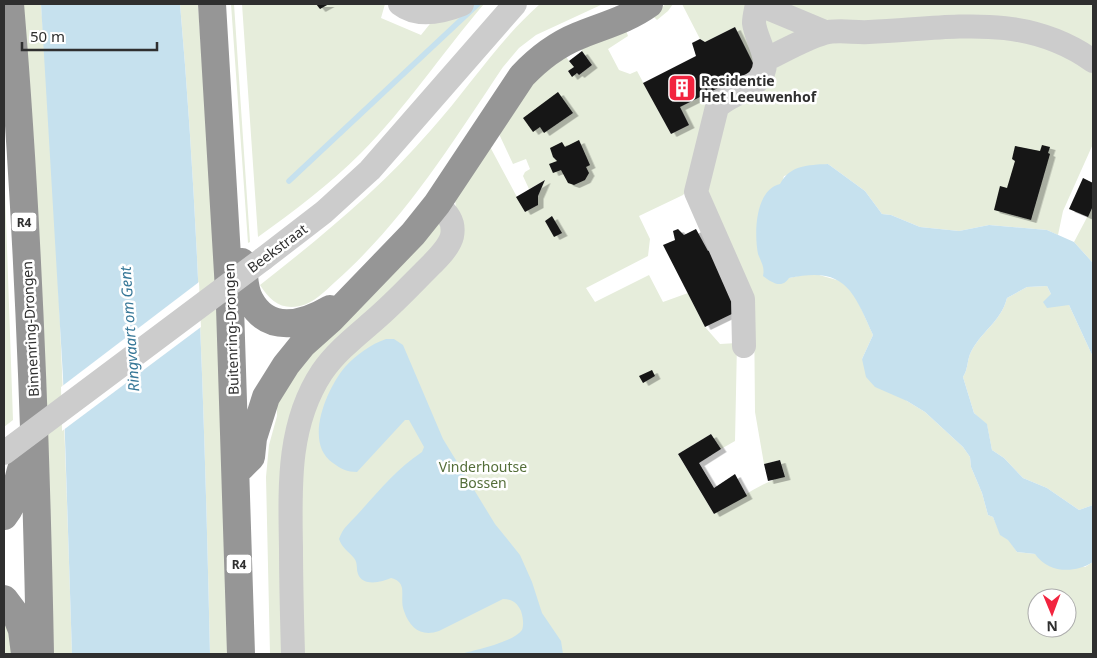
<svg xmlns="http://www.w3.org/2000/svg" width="1097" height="658" font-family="'Noto Sans',sans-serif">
<defs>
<filter id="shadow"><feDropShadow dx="5.5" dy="3" stdDeviation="0" flood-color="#0004"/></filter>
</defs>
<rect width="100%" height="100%" fill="#fff"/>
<path fill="#e6eddb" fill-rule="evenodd" d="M22 4H41C58 220 65 437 72 654H53Z
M180 4H198L216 263 228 654H210C205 437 199 220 180 4Z
M231 4H234L250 242 248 243Z
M242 4H385L381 18 421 35 446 4H484C442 53 406 108 361 153 329 185 294 211 258 237Z
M540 4H603L536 35 519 48 503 67C452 143 404 221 335 282 325 291 314 303 300 306 281 310 270 301 260 285 321 237 380 189 431 130 468 89 498 41 540 4Z
M666 4H673L668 11 657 20 652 15Z
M682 4H751L756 69 735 27 705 42 700 39Z
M777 4H1093V51L1061 33 829 25Z
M762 10 813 32 768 53Z
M626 30 628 36 608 49 619 70 630 74 637 71 671 134 689 125 680 107 709 93 712 100 692 184 683 195 639 216 650 239 648 256 586 288 595 302 649 275 663 302 688 293 705 327 720 344 737 343 735 441 721 449 711 434 678 454 714 514C737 501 759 483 785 476L780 460 764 464 755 412 754 304 701 191 722 113 772 67 824 42 851 35 1032 37 1093 66V144L1063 211 1058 235 1047 230 989 225 959 231 920 227 891 215 882 214 865 191 828 164 784 176 759 254 765 269 789 278 812 273 844 282 856 297 873 335 862 359 907 401 925 412 963 447 970 457 971 467 982 493 988 515 993 517 1001 535 1009 540 1017 552 1035 554 1085 567 1093 562V654H300L298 453 326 377 459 232 455 200 488 143 525 212 538 205V196L545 180 529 189 523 176 525 172 530 169 526 159 513 164 499 134 539 75 566 57 574 67 568 71 572 76 577 73 579 75 592 65 582 51V47ZM1037 598H1067V628H1037Z
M4 162 13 420 4 427Z
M1093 206V263L1074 242Z
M439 221 447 233 307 388 287 654H270L266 477 269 445 277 416V393L302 355Z
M1047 286 1051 294 1069 305 1093 357V505L1079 510 1047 488 1023 478 1004 458 992 450 987 425 974 413 963 377C968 369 967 362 970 354 980 332 1001 322 1007 298L1027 287Z
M4 612 15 654H4Z"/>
<path fill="#c6e1ee" d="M41 4H180C199 220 205 437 210 654H72L63 377Z
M828 164 865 191 882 214 891 215 920 227 959 231 989 225 1047 230 1074 242 1093 263V357L1069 305 1047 308 1043 302 1051 294 1047 286 1027 287 1007 298C1001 322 980 332 970 354 967 362 968 369 963 377L974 413 987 424 992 450 1004 458 1023 478 1047 488 1079 510 1093 505V562C1074 574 1048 573 1035 554L1017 552 1008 540 1000 535 993 517 988 515 982 493 971 467 970 457 963 447 925 412 907 401 875 387 866 377 862 359 873 335C853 290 845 266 789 278 782 289 772 283 763 276 765 267 761 262 758 254 754 233 755 190 780 184 790 165 808 165 828 164Z
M386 339H394L403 345 443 439 495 524 520 555 532 582 542 613 561 641 563 654H461C475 650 514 642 522 630 524 625 523 617 521 611 517 602 511 599 503 599L439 631C422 637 410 629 404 611 401 604 403 595 402 588 401 582 396 579 391 578 382 582 363 587 358 574 356 568 358 563 354 558 348 551 342 548 339 539 343 527 349 524 357 515 378 492 396 469 422 452L424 447 409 420H405L357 472C347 472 341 469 333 463 303 443 327 388 345 367 356 355 371 344 386 339Z"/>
<path fill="#fff" d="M199 282 201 327 62 431 61 387Z"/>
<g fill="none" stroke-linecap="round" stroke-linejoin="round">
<path stroke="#c6e1ee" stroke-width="5.5" d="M289 181 478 4"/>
</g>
<path fill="#161616" filter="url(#shadow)" d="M316 4H329L320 9Z
M735 27 756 69 680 107 689 125 671 134 643 83 696 56 692 43 700 39 705 42Z
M582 51 592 65 579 75 577 73 572 77 568 71 574 67 569 61Z
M558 92 573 113 544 133 540 127 533 132 523 118Z
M579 140 590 165 586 167 589 173 585 180 574 185 568 183 561 170 553 173 549 164 557 161 553 157 550 148 562 142 565 147Z
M1042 145 1050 147 1048 153 1050 154 1031 220 994 210 1000 186 1007 188 1015 161 1012 159 1015 146 1040 151Z
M1083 178 1093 183V206L1088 217 1069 209Z
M545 180 538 196V205L525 212 516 197Z
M552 216 562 233 554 237 545 221Z
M678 229 684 235 696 229 708 251 714 248 738 311 705 327 663 245 675 240 673 231Z
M652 370 655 376 643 383 639 376Z
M711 434 721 449 699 463 714 488 735 474 747 496 714 514 678 454Z
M780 460 785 477 768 481 764 464Z"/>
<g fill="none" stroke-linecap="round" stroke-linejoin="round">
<path stroke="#ccc" stroke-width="24" d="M400 4C418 18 442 12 462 4
M758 4 825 32
M765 60C784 51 804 39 824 33 837 29 855 33 869 32 948 29 1023 11 1093 61
M263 259 324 212 370 170 515 4
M744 346 743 299 696 192 717 107C729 95 748 92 759 79 774 62 756 41 754 23 754 17 756 10 757 4
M293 654C292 619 291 584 291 548 290 488 287 425 322 372 337 350 359 334 379 316 396 301 411 285 427 269 436 260 449 248 452 236 455 221 447 213 437 204"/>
<path stroke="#969696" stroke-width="28" d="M10 4C28 220 36 437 40 654
M212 4 230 307 241 654
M242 262C245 275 243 288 250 300 268 334 303 325 330 309
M241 467 251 457 253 438 266 397 286 365 303 344 331 319 413 234 437 204 522 76C538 59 556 45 578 36 602 26 627 20 649 4
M4 516C19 498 16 474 27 454
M4 599 16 615 22 630 25 654"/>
<path stroke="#ccc" stroke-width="24" d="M4 453 263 259"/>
</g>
<defs>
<symbol id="building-square" viewBox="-11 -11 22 22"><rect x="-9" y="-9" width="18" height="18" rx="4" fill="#f2243f" stroke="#fff"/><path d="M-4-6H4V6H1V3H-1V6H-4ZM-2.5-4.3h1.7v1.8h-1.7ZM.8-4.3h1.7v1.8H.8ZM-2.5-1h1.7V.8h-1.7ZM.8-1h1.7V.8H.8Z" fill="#fff"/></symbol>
</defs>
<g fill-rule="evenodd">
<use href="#building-square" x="666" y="72" width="32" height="32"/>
</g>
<g text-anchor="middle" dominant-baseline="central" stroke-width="5" stroke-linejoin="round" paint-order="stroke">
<g fill="#fff" stroke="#6d6d6d" stroke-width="1">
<rect x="11.5" y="212.5" width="25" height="19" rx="4"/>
<rect x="226.5" y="554.5" width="25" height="19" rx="4"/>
</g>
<g font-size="12" font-weight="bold" fill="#2f2f2f">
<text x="24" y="222">R4</text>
<text x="239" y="564">R4</text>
</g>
<g font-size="14" font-weight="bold" fill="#2f2f2f" stroke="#fff" text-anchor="start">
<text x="701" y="80">Residentie<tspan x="701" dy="16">Het Leeuwenhof</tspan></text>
</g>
<g font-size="14" fill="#2f2f2f" stroke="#fff">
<text transform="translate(277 248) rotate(-37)">Beekstraat</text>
<text transform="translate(30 329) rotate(-93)">Binnenring-Drongen</text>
<text transform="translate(231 329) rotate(-92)">Buitenring-Drongen</text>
</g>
<g font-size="14" fill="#546e39" stroke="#fff">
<text x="483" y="466">Vinderhoutse<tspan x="483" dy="16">Bossen</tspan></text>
</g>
<g font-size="15" font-style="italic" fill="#367797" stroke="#fff">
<text transform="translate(129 329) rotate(-94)">Ringvaart om Gent</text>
</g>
</g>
<rect width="1097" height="658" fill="none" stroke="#2f2f2f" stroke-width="10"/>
<g transform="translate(1052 613) rotate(179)"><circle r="24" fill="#ffffff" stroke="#acacac"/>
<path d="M0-4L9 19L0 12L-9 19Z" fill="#f2243f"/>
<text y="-8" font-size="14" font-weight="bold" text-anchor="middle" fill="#2f2f2f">N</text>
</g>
<path d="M22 42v8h135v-8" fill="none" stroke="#2f2f2f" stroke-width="2.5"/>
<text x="30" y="42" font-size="15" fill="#2f2f2f" stroke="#ffffff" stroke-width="4" paint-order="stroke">50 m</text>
</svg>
